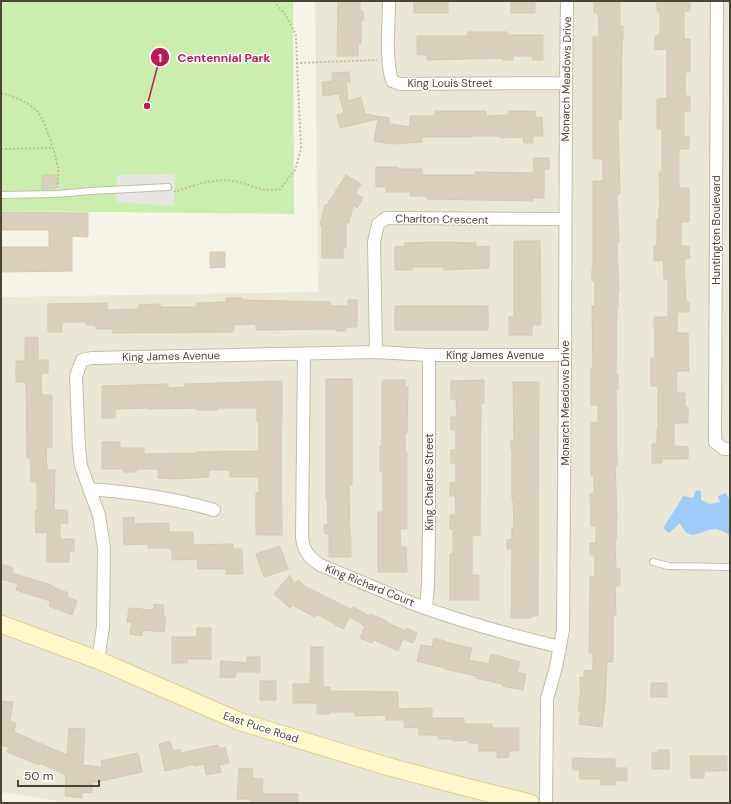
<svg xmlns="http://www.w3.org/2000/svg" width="731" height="804" font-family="'DM Sans',sans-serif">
<rect width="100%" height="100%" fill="#f6f4e9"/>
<path fill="#ebe7d6" d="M315 1H730V803H69L1 792V297L318 292Z"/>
<path fill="#caeeae" d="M1 1H293L294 214 1 211Z"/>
<path fill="#e7e5e1" d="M175 174 174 206 116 202 117 175Z"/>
<path fill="#a0caf8" d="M696 490 701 491V500L710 504 720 502 718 496 726 493 730 501V535C726 533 720 529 715 529 698 530 691 545 680 523L669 533 663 528 678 505 683 496 693 498Z"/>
<path fill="#d9d1bd" stroke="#d5caaf" d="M338 1H360V11H363L364 20H361V44H358V56H337Z
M414 1H448V13H414Z
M511 1H535V13H511Z
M657 1H690V11H684V39H690V72H685V96H690V111H684V137H689V149H679V188H689V222H681V246H689L690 258 684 259 686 302H689V312H677V333H688L689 371H676L677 393H685V407H688V423H674V446L688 447V459H662V463H652V444H657V430H658V386H651V358H655L654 317H668V279H664L663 260 654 261V246H657V219L659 220V209H660L659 172H662V129H657V99L667 98V49L655 50V36H660V12H657Z
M594 2H620V26H623V40H622L621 120H618L620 194H617L619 242H617L619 291H618V309H617L616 374H618V390H616L617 465H615L617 515 616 540H615L616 569H620V586H615L616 615H613V662H607L605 702 602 727 579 724 581 711H578L581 688H580V677L584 678V670L593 671V653H589L590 577H595V555H590V543H596V526H591L590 494H594V476H591V423L598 422V405H591V369H593L592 306H595V281H592V269H593V181H603V159H593V37L599 36 598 13H594Z
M468 32H507V35H543V60H533L532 56H513V60H503V58L427 60V55H417V36H468Z
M349 72 350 82H346L348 101 361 97 365 114 389 118V124L410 127V116H435V111H486V116L509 115V111H535V117H542L543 136H533V143H524L523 137 500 138V136H472V137H422V142L392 144 374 141 378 119 340 128 337 115 344 113 339 94 323 96 322 82 333 81 332 73Z
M533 158H549V169H544V198H533V201L427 199V196H410V192H386V187H376V167H398V169H422V175H475V172L534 173Z
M42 175H56L57 188 42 189Z
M346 175 361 184 355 193 363 198 357 208 353 205 349 223 346 222V248H343V258H322V225H320L325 205H327Z
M1 212 88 213V237L72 236V271L1 272V247H49V230H1Z
M514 241H540L541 325H532V335H509V317H514Z
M440 242 476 243V247L489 246V268L444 270V267H412V270H395V247L405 246V243Z
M210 252H225V267L210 268Z
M226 298H242V300L330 302V306H348V300H357V327H346V331H336V329L256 330V324L234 325V332L113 333V329H96V325H86V322H62V332H48V304L107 303V310L139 309V305L160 304V307H197V303L226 302Z
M395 306H488V330H395Z
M25 337H38V360H48V373H41L42 395H52V447H46L47 470H55L54 510H67L68 523H60V539H74V551H69V562H47V532L36 533 35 511H37V482H31L30 457 27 458 26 382H16V361H25Z
M326 379H352V485H349L350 538 351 537V557H329V534H325L324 525H328L327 499H326Z
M382 380H405V387H408L407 433H405V453H407V529H400L401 547H406L407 572H378V512H383V472H380V446H382Z
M484 380V403H481L480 535 472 536V575H479V600H450V554H453V529H450V515H456L455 496H450V483L456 482V463H451V450H456V430H451V417H457L456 399H451V381Z
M282 381V422H281L282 535H256V493H259V477H230V470H209V477L173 479 158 478V469H136V472H124V469H102V442H120V448H144V454L197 453V452L259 451V422H257V408H218V410H197V408L148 409V408L115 409V418H102V386L168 384V388L185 387V384Z
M513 382H539L538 616H531V618H511L512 549H507V540L512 539V528H514L513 499H512V449H511V441H514Z
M134 517V524L169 523V532H193V545L233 544V549H242L243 574H226V569H198L197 559 172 560V548H148V544L124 545 123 518Z
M280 546 288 569 264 577 256 554Z
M1 564 13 568 12 573 51 585V586L68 593 67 597 77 601 72 615 49 606 50 601 16 590 18 584 1 579Z
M290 575 294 585 298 580 306 587 352 610 353 607 369 616 370 614 387 621 386 622 406 631 407 628 417 633 413 643 403 639 398 651 374 640 372 643 360 638 365 626 350 617 343 629 317 614 315 617 292 605 290 608 274 594Z
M154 604 164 605 163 616 166 617 164 632 143 630 142 636 130 634 132 622H127L129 608 153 610Z
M197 628H211V659H187V663H172V637H197Z
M434 638 445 641V642L472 648 469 660 489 664 491 654 520 662 517 672 526 674 523 690 502 686V684L476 678V676L445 669V668L417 661 421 645 432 647Z
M311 647H323V687H330V691L398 692V709L432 708V718H464V724H492V728H519V751H509V757L497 758V751H479V743H469V740L453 741V739H438V735H419V727L405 728 404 720H386V715L355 716V712H330V714H317V703H293V684H310Z
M247 657H260V672H236L235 678 220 677 221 661 247 663Z
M260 681H276V700H260Z
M651 683H667V697H651Z
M1 701 13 702 10 721 16 723 14 732 67 755 69 728 85 729 83 765 102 767 101 761 138 753 142 772 92 783V793L82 792V798L65 796 66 775 40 763 39 765 7 752 9 747 1 745Z
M170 741 173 751 180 749 181 753 218 745 219 749 225 747 229 763 219 765 221 772 206 775 204 764 195 766V764L165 771 159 744Z
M658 750H669V769H652V753H658Z
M690 756H727V771H704V778H691Z
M572 758 615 759V768H627V781L615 780V785H601V779H580L579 770H573Z
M239 768 253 769 252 778 263 779 262 794H298V803H250V799H237Z"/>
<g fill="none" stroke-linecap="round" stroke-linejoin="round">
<defs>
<path id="service" d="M1 195 57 194 91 191 168 187
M653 562 668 566 730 567"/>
<path id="minor" d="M389 1C389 27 385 56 392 81L400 84 566 83
M717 1 715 429V442L724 449H730
M376 352 374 242 378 224 386 218 565 219
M304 354 302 537C304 552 308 556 320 565 355 579 390 595 425 608 469 624 515 636 560 647
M89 489C131 492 173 498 214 510
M426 608 428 584 429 534V355
M98 660 103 627 104 548 99 515 81 466 79 449 76 376 82 360 92 358 376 352 429 355H565
M546 803 547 699 556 667 563 630 565 355 566 83 567 1"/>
<path id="secondary" d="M1 624 98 660 241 722 386 766 469 788 530 803"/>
</defs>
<use href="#service" stroke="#c3bdaa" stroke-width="8"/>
<use href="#minor" stroke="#c3bdaa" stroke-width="14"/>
<use href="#secondary" stroke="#dbd094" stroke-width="19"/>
<path stroke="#c6bc9a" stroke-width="2" stroke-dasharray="2 2" stroke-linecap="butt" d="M274 1 287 17 296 35 297 63 377 60
M1 93C13 96 28 102 37 111 45 119 56 156 58 168 58 174 58 181 58 187
M1 149 53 148
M174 191 176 192C195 184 218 177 239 182 257 187 260 192 280 189L295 170 301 149 297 63"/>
<use href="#service" stroke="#fff" stroke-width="6"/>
<use href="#minor" stroke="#fff" stroke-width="12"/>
<use href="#secondary" stroke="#fff8ca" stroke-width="17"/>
</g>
<g text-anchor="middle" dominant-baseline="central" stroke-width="3" stroke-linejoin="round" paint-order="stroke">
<g font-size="11" fill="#4b4536" stroke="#fff">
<text transform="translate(566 79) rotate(-89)">Monarch Meadows Drive</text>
<text x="450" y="83">King Louis Street</text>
<text transform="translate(442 219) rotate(1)">Charlton Crescent</text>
<text transform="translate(716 230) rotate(-90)">Huntington Boulevard</text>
<text x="495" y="355">King James Avenue</text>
<text transform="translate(171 356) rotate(-1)">King James Avenue</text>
<text transform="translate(565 403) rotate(-90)">Monarch Meadows Drive</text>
<text transform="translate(429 482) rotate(-90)">King Charles Street</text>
<text transform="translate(370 585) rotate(22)">King Richard Court</text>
<text transform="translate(261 727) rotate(18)">East Puce Road</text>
</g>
</g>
<path fill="none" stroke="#c2185b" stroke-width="1.5" d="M147 106L160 57"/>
<g fill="#c2185b" stroke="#fff" stroke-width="1.5">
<circle cx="147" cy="106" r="4"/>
<circle cx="160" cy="57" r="10"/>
</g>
<g font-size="12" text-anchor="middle" font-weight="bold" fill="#fff">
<text x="160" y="62">1</text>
</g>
<g font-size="12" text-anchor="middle" font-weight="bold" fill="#c2185b" stroke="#fff" stroke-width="3" stroke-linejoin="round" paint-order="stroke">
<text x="224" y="62">Centennial Park</text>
</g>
<rect width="731" height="804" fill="none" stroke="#4b4536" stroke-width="4"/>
<path d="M18 780v6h81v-6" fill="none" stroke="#4b4536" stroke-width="2"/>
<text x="24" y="780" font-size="12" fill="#4b4536" stroke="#ffffff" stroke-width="3" paint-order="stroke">50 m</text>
</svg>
